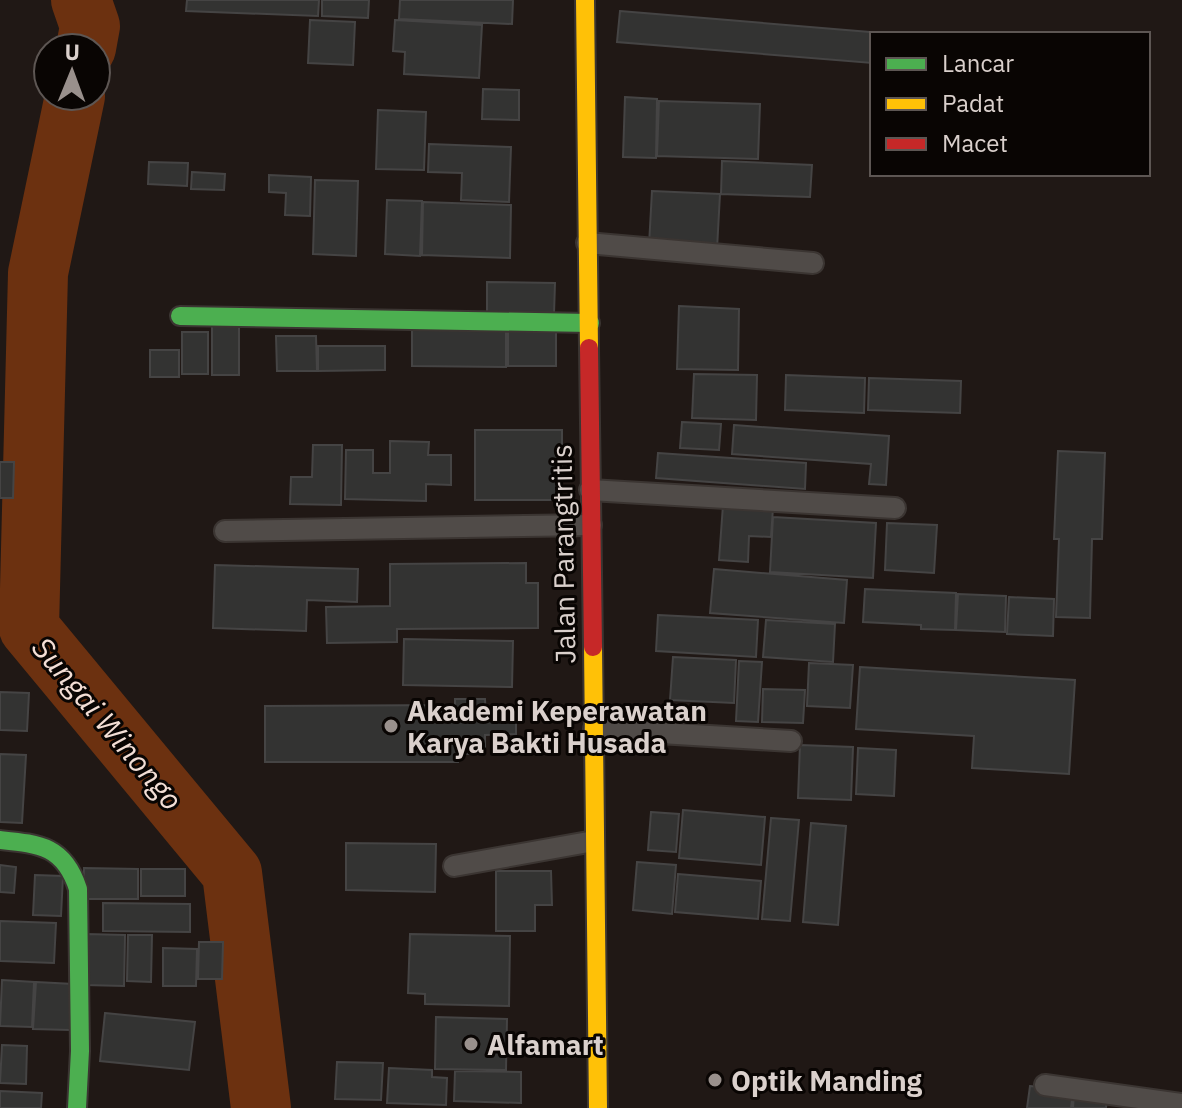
<svg xmlns="http://www.w3.org/2000/svg" width="1182" height="1108" font-family="'IBM Plex Sans',sans-serif">
<rect width="100%" height="100%" fill="#201815"/>
<g fill="none" stroke-linecap="round" stroke-linejoin="round">
<path stroke="#6c3110" stroke-width="60" d="M81 0 90 26 86 48
M75 96 38 273 29 628 232 873 261 1108"/>
</g>
<path fill="#333332" stroke="#454444" stroke-width="2" d="M187 0H319L318 16 186 11Z
M322 0H369L368 18 322 16Z
M400 0H513L512 24 399 19Z
M620 11 894 34H872V63L617 42Z
M310 20 355 22 353 65 308 63Z
M395 20 482 25 479 78 404 74 405 52 393 51Z
M483 89 519 90V120L482 119Z
M625 97 657 99 656 158 623 157Z
M659 101 760 104 758 159 657 156Z
M378 110 426 112 424 170 376 169Z
M429 144 511 147 509 202 461 200 462 173 428 172Z
M722 161 812 165 810 197 721 194Z
M149 162 188 163 187 186 148 184Z
M192 172 225 174 224 190 191 189Z
M269 175 311 177 310 216 285 215 286 193 269 192Z
M315 180 358 181 356 256 313 254Z
M652 191 720 194 717 249 649 245Z
M387 200 422 201 420 256 385 254Z
M423 202 511 205 510 258 422 255Z
M487 282 555 283 554 314 487 313Z
M679 306 739 309 738 370 677 369Z
M212 320H239V375H212Z
M508 328H556V366H508Z
M412 330H506V367L412 366Z
M182 332H208V374H182Z
M276 336H316L317 371H277Z
M318 346H385V370L318 371Z
M150 350H179V377H150Z
M694 374 757 375 756 420 692 418Z
M786 375 865 378 864 413 785 410Z
M869 378 961 381 960 413 868 410Z
M682 422 721 424 719 450 680 448Z
M734 425 889 436 886 485 869 484 871 464 732 454Z
M475 430H562V500H475Z
M390 441 429 442 428 455H451V485L426 484V501L345 499 346 450H373V473H390Z
M313 445H342L341 505 290 504 291 477H312Z
M1058 451 1105 453 1102 539H1092L1090 618 1056 617 1059 539H1054Z
M658 453 806 463 805 489 656 478Z
M0 462H14L13 498H0Z
M723 505 773 508 771 537 749 536 748 562 719 560Z
M773 517 876 523 873 578 770 572Z
M887 523 937 525 934 573 885 570Z
M526 563V583H538V628L397 629V642L327 643 326 607 390 606V564Z
M215 565 358 569 357 602 307 600 306 631 213 628Z
M714 569 847 580 844 623 710 613Z
M865 589 956 593 955 630 921 629V625L863 622Z
M958 594 1006 596 1005 632 956 630Z
M1009 597 1054 599 1053 636 1007 634Z
M658 615 758 620 756 657 656 651Z
M766 620 835 624 833 662 763 657Z
M404 639 513 641 512 687 403 685Z
M673 657 736 660 734 703 670 700Z
M739 661 762 662 758 722 736 721Z
M809 663 853 665 850 708 807 706Z
M860 667 1075 680 1069 774 972 768 974 736 856 729Z
M763 689 805 690 803 723 762 722Z
M0 692 29 693 27 731 0 730Z
M455 699H485L486 718H516V734L485 735V754H458V762H265V706L455 705Z
M800 745 853 747 851 800 798 798Z
M858 748 896 750 894 796 856 794Z
M0 754 26 755 22 823 0 822Z
M683 810 765 817 761 865 679 858Z
M651 812 679 814 676 852 648 850Z
M771 818 799 820 790 921 762 919Z
M811 823 846 826 838 925 803 922Z
M346 843 436 844 435 892 346 890Z
M637 862 676 865 672 914 633 910Z
M0 865 16 867 14 893 0 892Z
M84 868 138 869V899H83Z
M141 869H185V896H141Z
M496 871H551L552 905H535V931H496Z
M678 874 761 881 758 919 675 912Z
M35 875 63 876 61 916 33 915Z
M103 903 190 904V932L103 931Z
M0 921 56 923 54 963 0 961Z
M86 934 125 935 124 986 85 985Z
M410 934 510 936 509 1006 425 1004V994L408 993Z
M128 935H152L151 982 127 981Z
M199 942H223L222 979H198Z
M163 948 197 949 196 986H163Z
M2 980 34 982 32 1027 0 1026Z
M36 982 73 984 70 1030 33 1029Z
M105 1013 195 1022 189 1070 100 1061Z
M436 1017 507 1019 506 1070 435 1069Z
M2 1045 27 1046 26 1084 0 1083Z
M337 1062 383 1063 381 1100 335 1099Z
M389 1068 432 1070V1077L447 1078 446 1105 387 1103Z
M455 1071 521 1072V1103L454 1101Z
M1030 1086 1073 1091 1071 1108H1027Z
M0 1091 42 1093 41 1108H0Z
M1074 1094 1107 1097 1106 1108H1073Z"/>
<g fill="none" stroke-linecap="round" stroke-linejoin="round">
<defs>
<path id="lane" d="M587 243 813 263
M590 490 895 508
M225 531 591 525
M594 729 791 741
M454 866 594 841
M1045 1085 1182 1104"/>
<path id="fast" d="M180 316 590 323
M0 840C40 844 64 846 78 889L80 1051 77 1108"/>
<path id="slow" d="M585 0 589 348
M593 647 598 1108"/>
<path id="jam" d="M589 348 593 647"/>
</defs>
<use href="#lane" stroke="#3b3532" stroke-width="24"/>
<use href="#fast" stroke="#3b3532" stroke-width="22"/>
<use href="#slow" stroke="#3b3532" stroke-width="22"/>
<use href="#jam" stroke="#3b3532" stroke-width="22"/>
<use href="#lane" stroke="#504b48" stroke-width="20"/>
<use href="#fast" stroke="#4caf50" stroke-width="18"/>
<use href="#slow" stroke="#ffc107" stroke-width="18"/>
<use href="#jam" stroke="#c62828" stroke-width="18"/>
</g>
<g fill="#99908c" stroke="#090503" stroke-width="3">
<circle cx="391" cy="726" r="8"/>
<circle cx="471" cy="1044" r="8"/>
<circle cx="715" cy="1080" r="8"/>
</g>
<g text-anchor="middle" dominant-baseline="central" stroke-width="6" stroke-linejoin="round" paint-order="stroke">
<g font-size="28" fill="#dad0cc" stroke="#090503">
<text transform="translate(563 554) rotate(-91)">Jalan Parangtritis</text>
</g>
<g font-size="28" font-weight="bold" fill="#dad0cc" stroke="#090503" text-anchor="start">
<text x="407" y="710">Akademi Keperawatan<tspan x="407" dy="32">Karya Bakti Husada</tspan></text>
<text x="487" y="1044">Alfamart</text>
<text x="731" y="1080">Optik Manding</text>
</g>
<g font-size="30" font-style="italic" fill="#f3ded5" stroke="#090503">
<text transform="translate(108 723) rotate(50)">Sungai Winongo</text>
</g>
</g>
<rect x="870" y="32" width="280" height="144" fill="#090503" stroke="#5d5653" stroke-width="2"/>
<rect x="886" y="58" width="40" height="12" fill="#4caf50" stroke="#5d5653" stroke-width="2"/>
<text x="942" y="72" font-size="24" fill="#dad0cc">Lancar</text>
<rect x="886" y="98" width="40" height="12" fill="#ffc107" stroke="#5d5653" stroke-width="2"/>
<text x="942" y="112" font-size="24" fill="#dad0cc">Padat</text>
<rect x="886" y="138" width="40" height="12" fill="#c62828" stroke="#5d5653" stroke-width="2"/>
<text x="942" y="152" font-size="24" fill="#dad0cc">Macet</text>
<g transform="translate(72 72) rotate(1)"><circle r="38" fill="#090503" stroke="#5d5653" stroke-width="2"/>
<path d="M0-6L14 30L0 20L-14 30Z" fill="#99908c"/>
<text y="-12" font-size="22" font-weight="bold" text-anchor="middle" fill="#dad0cc">U</text>
</g>
</svg>
